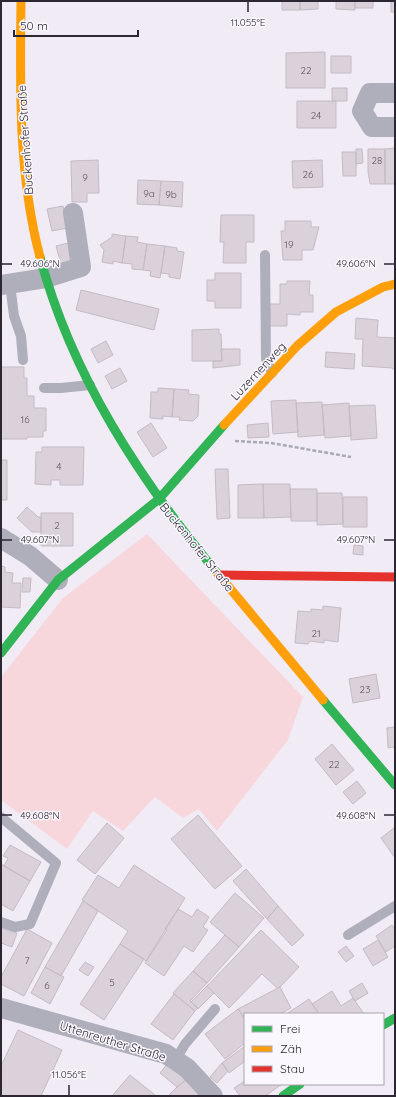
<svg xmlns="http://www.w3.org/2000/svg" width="396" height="1097" font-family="Quicksand,sans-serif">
<rect width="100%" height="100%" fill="#f1ebf6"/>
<path fill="#f8d7dc" d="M147 534 303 697 288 740 217 831 199 809 183 818 155 797 123 831 93 811 67 849 1 800V677L63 598Z"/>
<path fill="#dbd1da" stroke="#c4bbc3" d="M282 1H300V10H282Z
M300 1H318V9L300 10Z
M336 1H355V10L336 9Z
M355 1H373V8H355Z
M391 1H395V12H391Z
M325 52V88H286V53Z
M331 56H351V73H331Z
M332 88H347V101H332Z
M297 101H336V128H297Z
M395 148V184H385V149Z
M356 149H362L363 163 356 164Z
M368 149H385V184H370L368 171Z
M342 152H356V176H343Z
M98 160 99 193H87V202H72L71 161Z
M322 160 323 187 293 188 292 161Z
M138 180 161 181 159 205 137 204Z
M161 181 183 182 182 207 159 205Z
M63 206 67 228 52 231 47 209Z
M221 215H254V242H246V263H223L224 242H220Z
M285 221H311V227H319L313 250H302V260H283L281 231H285Z
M112 234 126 236 122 263 113 261V264L102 262 104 250 100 245 112 237Z
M126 236 138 237 137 242 147 244 143 270 132 269V264L122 263Z
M72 242 77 263 62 267 56 246Z
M147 244 165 246 160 278 150 276 151 271 143 270Z
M165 246 177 248V251L184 252 180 279 169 277V274L161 273Z
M215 273H241V308H215V301H207V280H215Z
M287 281H310L309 295H313V312H300V315L287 314V326H270V304H280V284H287Z
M81 290 159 309 154 330 76 310Z
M356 318 378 320 377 337 395 338V370L392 368 362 366 363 339H355Z
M219 329V334H221L222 361H192V330Z
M106 341 113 355 98 363 91 349Z
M221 349H240V365L213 368V361H222Z
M326 352 355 354 354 369 325 367Z
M1 367H24V378H27V396H34V408H46V431H43V437H27V439H1Z
M120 368 127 381 112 389 105 376Z
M158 388 174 389 172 417 163 416V419L150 418 151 392H158Z
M174 389 189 390 188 394 199 395 198 416 193 421 179 420 180 417H172Z
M296 400 298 432 273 434 271 401Z
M322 402 324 435 298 437 296 403Z
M349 403 351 436 325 438 322 405Z
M375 405 377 438 351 440 349 406Z
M151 423 167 448 153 457 137 432Z
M268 423 269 437 248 438 247 425Z
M42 447H84L83 485H60V480H51V485L35 484 36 452H42Z
M1 460H7V500H1Z
M215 469H228L230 518 217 519Z
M263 484H290L291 517 264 518Z
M263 484 264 518H238V485Z
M290 489H317V521H291Z
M317 493H342L343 524 317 525Z
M343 497H367V527H343Z
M27 507 38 517H41V532H32L17 518Z
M41 513H73V546H41Z
M354 545 363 546V555L353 554Z
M1 566 5 567V572L13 573 12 583H21L20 608 1 607Z
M23 578H31L30 592H22Z
M323 606 341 608 338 642 324 640V643L310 641 308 644 295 643 298 611 311 612V609L323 610Z
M376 674 380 698 353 703 349 679Z
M395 727V747L388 748 387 728Z
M332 744 354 770 336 785 315 759Z
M357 781 366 793 353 804 343 792Z
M198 815 242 866 215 889 171 839Z
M107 823 124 838 95 874 77 860Z
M395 827V858L381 838Z
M10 845 41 862 30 881 4 866 8 858 3 856Z
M1 864 30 881 13 911 1 904Z
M134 865 185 898 146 961 120 944 128 931 82 900 98 875 119 888Z
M246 869 278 906 267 919 233 881Z
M235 893 264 918 239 947 210 922Z
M83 901 98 911 61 976 45 967Z
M278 906 304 935 292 946 267 919Z
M178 909 192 917 197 909 209 917 203 927 208 930 193 952 184 946 164 976 145 963 167 930 165 929Z
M392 925 395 930V946L386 952 376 936Z
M1 928 17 933 12 947 1 943Z
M27 929 52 943 24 996 1 984V977Z
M261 930 299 967 280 987 277 988 262 974 229 1008 207 986Z
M225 935 239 947 207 983 193 971Z
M378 940 388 957 373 966 363 949Z
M120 944 144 959 104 1020 80 1004Z
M346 946 354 956 346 962 338 952Z
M85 962 94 967 88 976 79 970Z
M45 967 64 977 50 1004 31 993Z
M193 971 207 983 190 1001 198 1008 195 1011 173 993Z
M362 983 368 993 355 1001 349 991Z
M207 986 214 993 198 1009 191 1002Z
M280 987 291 1008 280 1014H245V1019L238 1009Z
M332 991 341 1006 353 998 364 1014H319L312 1004Z
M174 994 195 1011 173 1040 151 1024Z
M309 999 319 1014H289L288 1013Z
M238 1009 245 1019V1043L225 1059 205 1034Z
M18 1030 62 1050 41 1096H1V1066Z
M245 1046V1061L229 1073 222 1063Z
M222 1063 228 1071 217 1083 210 1077Z
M167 1064 186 1080 177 1087 160 1073Z
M130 1075 155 1095 154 1096H112Z
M186 1080 201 1096H168L177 1087Z
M245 1081V1084H282L265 1096H240L234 1088Z"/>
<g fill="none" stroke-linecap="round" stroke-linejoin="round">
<path stroke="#aaaab4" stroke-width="2.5" stroke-dasharray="4 2" stroke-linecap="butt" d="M235 441 271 443 351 457"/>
<path stroke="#afafbc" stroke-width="10" d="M265 255 266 359 272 373
M10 284 14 316 21 336 23 360
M44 388H61L90 385
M1 817 56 863 30 924 15 927 1 922
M348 935 395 906
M175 1061 185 1044 215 1009"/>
<path stroke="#afafbc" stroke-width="20" d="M395 93H370L362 111 372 127H395
M1 285 46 278 81 267 73 213
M1 538 30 556 58 580
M1 1008 166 1054 187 1068 213 1096"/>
<path stroke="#30b455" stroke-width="9" d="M40 257C72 376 140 480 218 574
M1 653 58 580 159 499 224 425
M323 700 395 785
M383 1025 395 1018
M283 1096 300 1084"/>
<path stroke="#ff9f0a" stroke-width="9" d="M21 1C20 86 18 174 40 257
M224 425 297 346 336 312 383 287 395 284
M218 574 323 700"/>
<path stroke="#e5322d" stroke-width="9" d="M220 575 395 577"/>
</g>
<path fill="none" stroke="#2d2733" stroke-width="1.5" d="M248 2V12M2 264H12M384 264H394M2 540H12M384 540H394M2 815H12M384 815H394M69 1085V1095"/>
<g text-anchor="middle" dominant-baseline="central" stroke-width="3" stroke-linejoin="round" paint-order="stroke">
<g font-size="10" fill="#5c5560">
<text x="306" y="70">22</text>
<text x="316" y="115">24</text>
<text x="377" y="160">28</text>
<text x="308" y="174">26</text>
<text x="85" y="177">9</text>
<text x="149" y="193">9a</text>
<text x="171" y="194">9b</text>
<text x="289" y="244">19</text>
<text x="25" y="419">16</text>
<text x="59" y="466">4</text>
<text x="57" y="525">2</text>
<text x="316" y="633">21</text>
<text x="365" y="689">23</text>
<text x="334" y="764">22</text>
<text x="27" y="960">7</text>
<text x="112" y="982">5</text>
<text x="47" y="985">6</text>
</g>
<g font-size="12" fill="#2d2733" stroke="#fbf7fe">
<text transform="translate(25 140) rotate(-94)">Buckenhofer Straße</text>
<text transform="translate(258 371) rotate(-47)">Luzernenweg</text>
<text transform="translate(197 547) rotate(51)">Buckenhofer Straße</text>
<text transform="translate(113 1041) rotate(17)">Uttenreuther Straße</text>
</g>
</g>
<g font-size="10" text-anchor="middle" fill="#2d2733" stroke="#fbf7fe" stroke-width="3" stroke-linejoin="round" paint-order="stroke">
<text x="248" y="26">11.055°E</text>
<text x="40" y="267">49.606°N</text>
<text x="356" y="267">49.606°N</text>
<text x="356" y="543">49.607°N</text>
<text x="40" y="543">49.607°N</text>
<text x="356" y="819">49.608°N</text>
<text x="40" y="819">49.608°N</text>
<text x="69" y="1078">11.056°E</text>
</g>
<rect width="396" height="1097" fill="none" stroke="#2d2733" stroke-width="4"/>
<rect x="244" y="1013" width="140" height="72" fill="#fbf7fe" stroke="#a9a4ad"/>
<rect x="252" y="1026" width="20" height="6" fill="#30b455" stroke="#a9a4ad"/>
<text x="280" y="1033" font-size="12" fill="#2d2733">Frei</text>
<rect x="252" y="1046" width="20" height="6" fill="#ff9f0a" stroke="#a9a4ad"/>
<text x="280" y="1053" font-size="12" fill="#2d2733">Zäh</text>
<rect x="252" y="1066" width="20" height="6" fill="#e5322d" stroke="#a9a4ad"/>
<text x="280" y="1073" font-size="12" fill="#2d2733">Stau</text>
<path d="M14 30v6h124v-6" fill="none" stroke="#2d2733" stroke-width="2"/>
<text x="20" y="30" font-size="12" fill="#2d2733" stroke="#fbf7fe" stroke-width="3" paint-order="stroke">50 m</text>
</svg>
